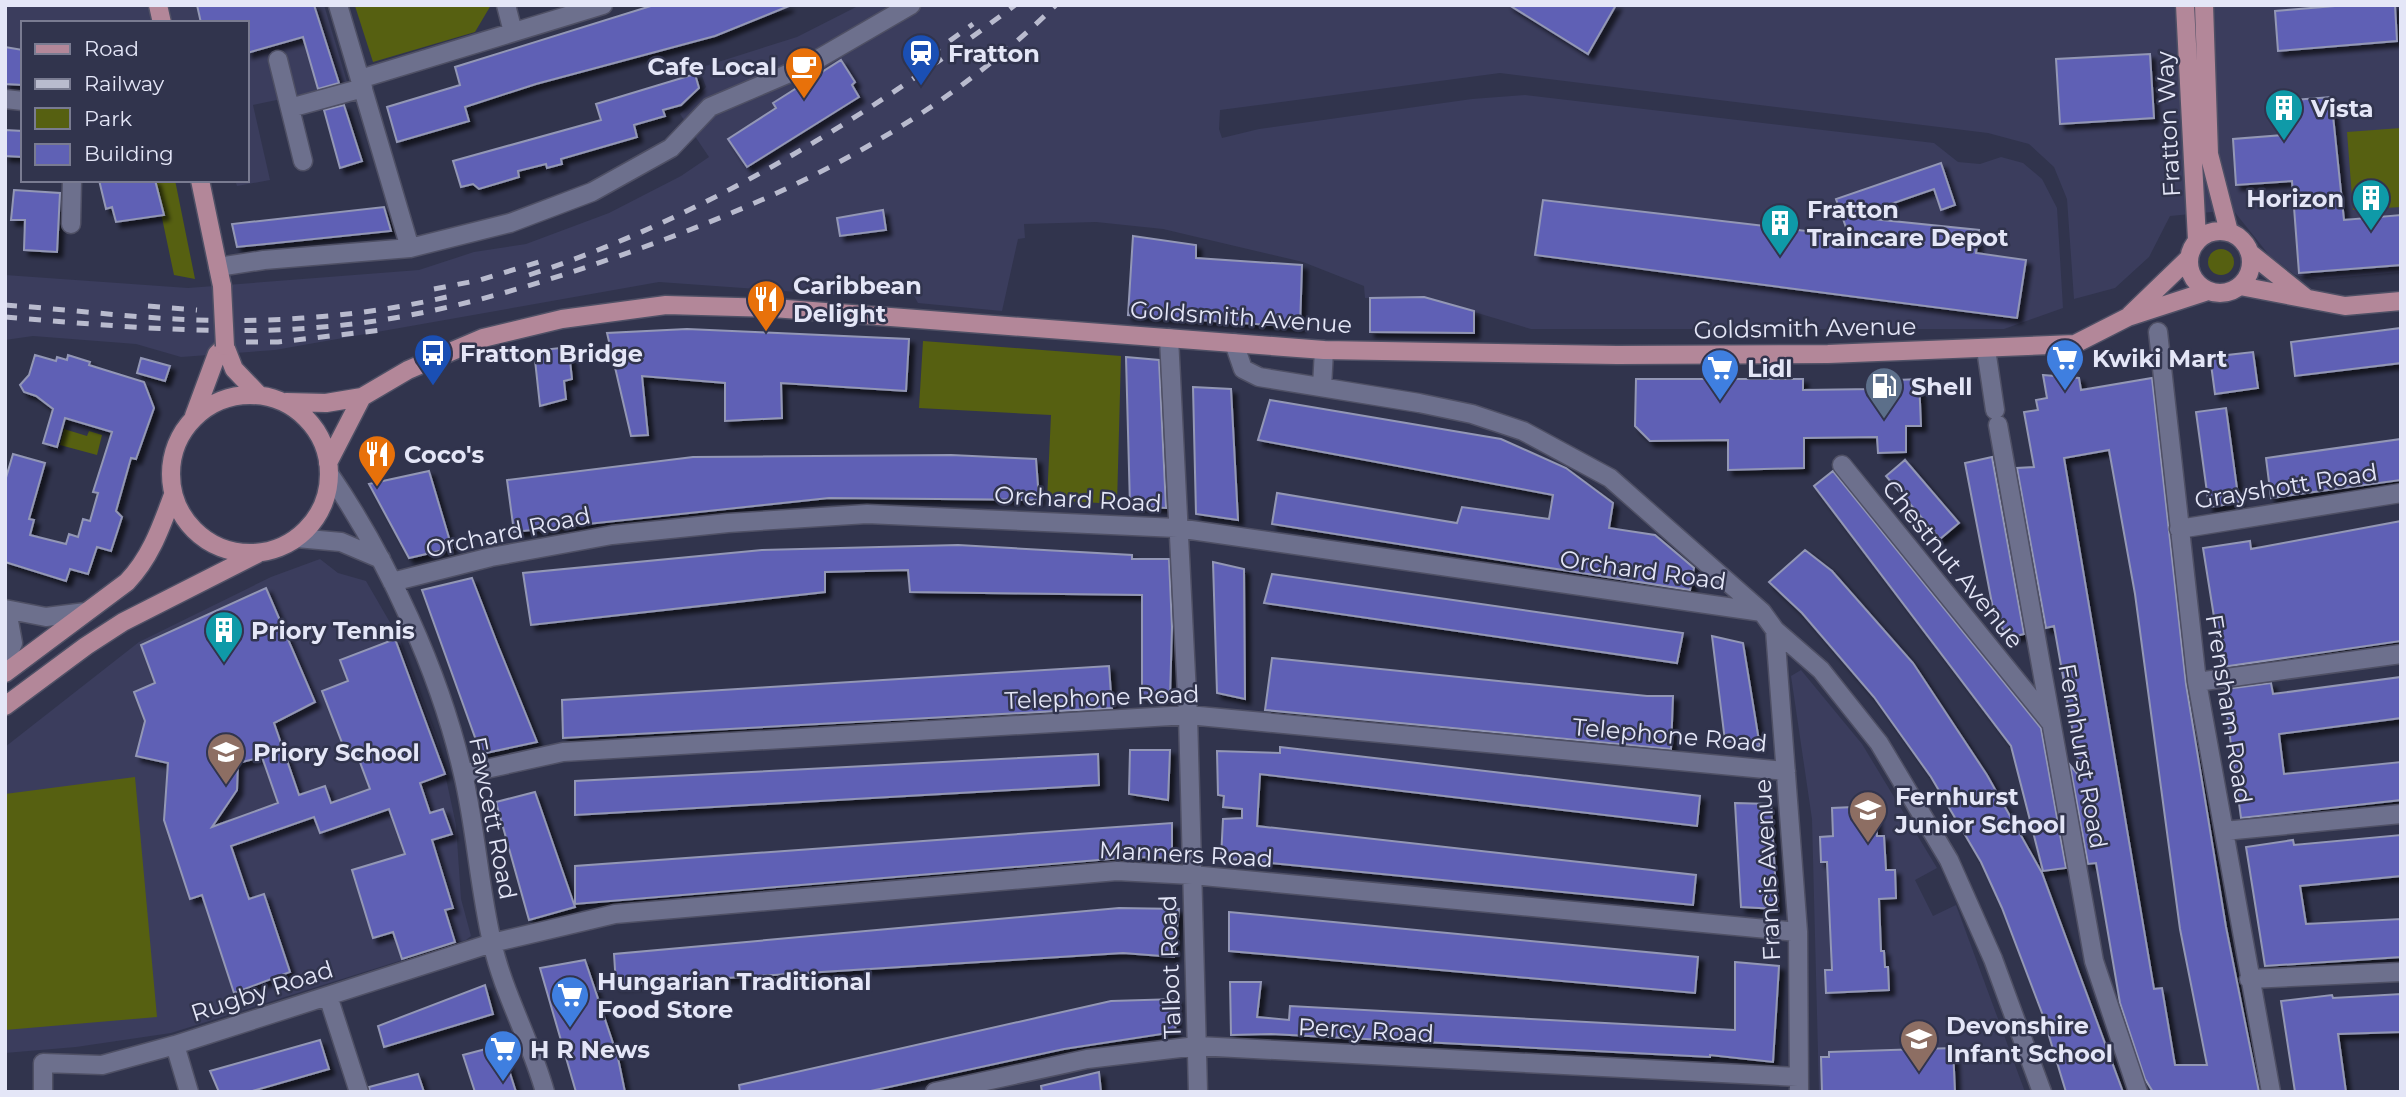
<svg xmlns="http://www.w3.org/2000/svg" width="2406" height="1097" font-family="Montserrat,sans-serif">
<defs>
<filter id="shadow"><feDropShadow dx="5" dy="5" stdDeviation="2" flood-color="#0009"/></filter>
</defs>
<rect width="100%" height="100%" fill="#31344d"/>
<path fill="#3b3d5d" d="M5 5H324L348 85 253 105 270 180 237 186 235 180H247V23H23V93L5 91Z
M860 5H2401V272L2319 279 2295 275 2269 255 2233 210 2170 216 2149 257 2115 288 2074 299 2067 199 2054 167 2029 144 1988 133 1500 73 1220 110 1219 129 1222 138 1259 129 1472 99 1525 95 1934 143 1958 162 1980 164 2001 157 2023 163 2042 179 2057 208 2063 308 2004 329H1531L1424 297 1365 298 1364 286 1303 262 1163 229 1096 222 1024 224 1025 238 1018 239 1002 311 918 303 908 285 839 295 659 282 275 350 181 357 136 344 33 336 5 340V275L188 288 419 270 474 252 526 244 609 213 681 176 709 157 680 114 706 87 699 68 797 37Z
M320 559 338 573 366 581 399 638 438 741 456 825 461 899 471 936 466 940 171 1033 76 1047 5 1053V747L139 642 271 577Z
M1801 670 1862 744 1937 868 1915 880 1933 916 1956 905 2025 1092H1819L1812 819 1791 676Z"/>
<path fill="#566011" d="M491 5 475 32 373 62 355 6Z
M2401 128V207L2353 210 2347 132Z
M154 180H175L195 279 174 275Z
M2208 262a13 13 0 1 1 26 0a13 13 0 1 1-26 0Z
M923 341 1121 356 1117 504 1047 500 1051 415 919 408Z
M64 429 87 436 89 431 102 435 97 455 60 445Z
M135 777 157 1017 5 1030V794Z"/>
<path fill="#5f61b5" stroke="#9397b5" stroke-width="2" fill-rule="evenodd" filter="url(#shadow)" d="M197 5H314L339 83 318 89 303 37 247 53V23H201Z
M654 5 789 6 715 36 536 84 465 107 469 121 397 142 387 107 460 85 455 67Z
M1509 5H1616L1588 54Z
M2347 5H2395L2397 41 2278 51 2275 11Z
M5 47 23 50V85L5 84Z
M2150 54 2154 118 2060 124 2056 59Z
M841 60 855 82 852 85 859 97 747 167 728 139 776 108 773 103Z
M695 74 699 88 681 105 663 110 665 116 634 125 637 137 561 159 562 164 547 168 546 164 518 171 519 177 479 189 473 184 461 187 453 161 601 120 596 104Z
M2331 97 2344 220 2401 215V265L2299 273 2292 181 2236 185 2233 139 2283 135 2281 101Z
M344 105 362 161 340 168 324 110Z
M5 130 23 131V157L5 156Z
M1941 163 1955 205 1941 210 1934 189 1853 217 1979 230 1976 253 2026 260 2017 318 1535 255 1543 200 1849 236 1836 199Z
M99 180H155L164 215 116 222 112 207 106 209Z
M14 190 60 193 57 252 24 250 25 220H11Z
M384 207 391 231 237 247 232 224Z
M883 210 886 230 840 236 837 218Z
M1133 236 1196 245V258L1302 265 1300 327 1128 315Z
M1424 297 1474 311V333L1370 332V298Z
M2401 328V363L2295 376 2291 342Z
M687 329 909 339 906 391 781 383 782 418 725 421V383L642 376 648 435 631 436 607 333Z
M560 348 561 353 569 352 572 379 564 381 566 399 540 406 534 351Z
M2253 352 2258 388 2215 394 2210 357Z
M35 355 56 361 57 357 67 360 68 355 90 362 89 365 144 382 154 408 136 459 131 458 116 511 122 517 111 551 97 547 88 574 70 569 66 581 5 562V481L13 454 45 463 29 519 34 520 30 535 66 544 69 534 78 537 83 519 90 521 98 493 93 492 112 432 65 418 57 447 43 443 53 409 36 396 24 392 20 385 29 375Z
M1126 357 1159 360 1166 508 1130 506Z
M141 358 170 366 165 381 137 373Z
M2043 375 2079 378 2081 390 2152 378 2186 684 2226 927 2259 1092H2153L2145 1079 2120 1003 2096 863 2088 864 2070 765 2081 778 2054 626 2046 628 2017 468 2034 467 2024 412 2038 410 2036 400 2047 398ZM2109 450 2135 594 2180 929 2207 1065H2175L2162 988 2154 989 2064 458Z
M1636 379H1803V390L1874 389V381L1919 379 1921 426H1906V452L1878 453 1877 437 1804 438V468L1728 470V440L1650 441 1635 426Z
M1193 387 1231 389 1238 520 1196 514Z
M1270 400 1501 439 1566 468 1613 503 1609 528 1655 535 1694 568 1690 590 1272 524 1277 493 1457 523 1462 507 1549 519 1553 495 1258 440Z
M2226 408 2239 503 2209 507 2196 412Z
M2401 439V480L2271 498 2266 458Z
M951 455 1036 459 1039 500 829 498 514 532 507 480 693 457Z
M1992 457 2024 634 2008 638 1994 614 1965 463Z
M1905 460 1959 523 1940 539 1886 476Z
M429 471 452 548 409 558 369 484Z
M1833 471 2041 728 2066 868 2043 871 2011 746 1814 486Z
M2401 521V641L2222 667 2203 548 2250 541 2251 549Z
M958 545 1132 555V559H1169L1172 627 1170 697H1142V595L910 592 908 570 825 572V592L531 625 523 573 762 550Z
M1805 550 1832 571 1913 663 1987 775 2042 873 2123 1092H2066L2042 1013 2002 908 1981 862 1931 777 1874 697 1802 613 1769 582Z
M1213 562 1244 569 1245 699 1217 693Z
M1272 574 1683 633 1677 663 1264 603Z
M472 578 497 643 537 742 481 754 422 590Z
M266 588 315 702 274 723 299 795 325 786 331 803 370 789 355 749 346 753 322 691 348 681 340 660 395 639 445 774 420 783 430 813 443 809 452 834 432 840 453 908 445 910 455 942 402 959 393 932 373 938 352 870 405 854 389 809 320 833 314 817 231 846 249 899 264 894 290 972 234 993 202 895 190 899 164 820 168 763 136 756 145 721 134 692 155 683 141 645ZM262 757 278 803 212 827 237 790 238 763Z
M1712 636 1743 643 1760 747 1725 741Z
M1272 658 1647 696H1673L1671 749 1265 710Z
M1109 666 1112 708 563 738 562 700Z
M2401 677V718L2279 734 2284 774 2401 762V800L2241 818 2224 694 2226 689 2271 683 2273 694Z
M1280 747 1700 796 1697 826 1260 774 1257 826 1696 875 1693 905 1221 858 1223 819 1242 818V809L1223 807 1224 796 1218 795 1217 751 1280 753Z
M1130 750H1170L1168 800 1129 794Z
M1098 754 1099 785 575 815V781Z
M535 792 575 907 529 920 496 802Z
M1735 803 1771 804 1777 909 1741 907Z
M1875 806 1877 836H1884L1886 870H1895L1896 898 1879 899 1881 951H1884L1885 967H1888L1889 990 1826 993 1825 970H1832L1827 862H1821L1820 837 1833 836 1832 808Z
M1172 823V858L1134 857 575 904V866Z
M2401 835V876L2300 886 2306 924 2401 919V957L2265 966 2246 847 2293 840 2294 845Z
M1119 908 1179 909 1174 957 1123 953 616 985 614 954Z
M1229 912 1698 957 1695 993 1229 951Z
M585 960 618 1058 625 1092H576L540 968Z
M1735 962 1779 966 1773 1062 1710 1055V1057L1271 1034 1231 1035 1230 982H1261L1257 1017 1289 1020 1290 1006 1735 1030Z
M485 985 493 1014 384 1047 378 1026Z
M2401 994V1032L2338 1034 2346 1092H2295L2281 1001 2332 995 2333 998Z
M1177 999 1175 1032 1064 1049 866 1092H740L739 1085 1111 1001Z
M320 1040 329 1069 249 1092H219L210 1071Z
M501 1045 516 1092H475L463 1055Z
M1953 1048 1955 1092H1822L1821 1057H1829V1052Z
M1099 1072 1101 1092H1042L1041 1086Z
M418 1074 424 1092H370L369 1087Z"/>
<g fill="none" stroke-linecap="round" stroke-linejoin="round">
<defs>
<path id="minor" d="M338 5 410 248
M506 5 513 32
M278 60 303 161
M360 79 603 5
M5 99 23 101
M290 108 363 88
M71 224 72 180
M218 267 264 260 410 248 510 223 592 192 671 148 710 107 806 66 911 5
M2158 332 2197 682 2271 1092
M1169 338 1188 715 1198 1092
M1234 343 1243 369 1259 377 1419 403 1472 414 1523 431 1610 478 1762 612 1775 630 1798 932 1799 1092
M1986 349 1995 410
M1322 387 1324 350
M1998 425 2094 961 2138 1092
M1842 465 2051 723
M330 475C388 560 440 673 463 774 476 829 479 887 492 942 503 993 531 1041 545 1092
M2179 529 2401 493
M297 538 341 542 381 559
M392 582 491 557 612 535 728 523 867 514 1177 528 1762 612
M5 609 46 617 86 612
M1775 630 1821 670 1879 743 1949 860 1993 959 2042 1092
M5 662 13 643 7 610
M2197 682 2401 654
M463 774 563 752 1188 715 1786 771
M2224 831 2401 814
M2249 979 2401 972
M328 996 359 1092
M175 1045 189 1092
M43 1092V1063L102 1065 175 1045 492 943 615 914 1117 871 1192 875 1798 932
M935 1092 1087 1059 1197 1046 1798 1077"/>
<path id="major" d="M158 5 162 23
M2185 5 2197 240
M2204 5 2209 154 2229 232
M200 180 222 286
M2189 262a31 31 0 1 1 62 0a31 31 0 1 1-62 0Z
M2250 253 2306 298
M2240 286 2345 306 2401 301
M2130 315 2188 259
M225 346 234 369 258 394
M171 474a79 79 0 1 1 158 0a79 79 0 1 1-158 0Z
M286 402 326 403 362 397 408 370 483 338 562 319 666 305 773 308 1324 350 1617 355 1828 354 2075 344 2128 317 2208 291
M194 416 217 354 225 346
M328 463 362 397
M5 673 127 582C151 557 161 527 173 495
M5 706 86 646 123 622 257 554"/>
</defs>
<use href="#minor" stroke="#4f5065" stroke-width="21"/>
<use href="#major" stroke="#4f5065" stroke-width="21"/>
<use href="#minor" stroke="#6d708d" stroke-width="18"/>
<use href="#major" stroke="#b38799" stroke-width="18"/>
<path stroke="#b9bbce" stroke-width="5" stroke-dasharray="12 12" stroke-linecap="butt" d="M930 55 973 24
M529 275C706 217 868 117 1015 5
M434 289 480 280 539 262
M5 305C62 309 119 316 175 319 266 324 363 317 451 296
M148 306 197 310
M5 317C116 326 224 337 334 326 429 317 521 290 610 259 778 201 927 131 1056 5
M246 342H278L382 330"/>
<defs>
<path id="major-bridge" d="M222 286 225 346"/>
</defs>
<use href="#major-bridge" stroke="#4f5065" stroke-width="21" stroke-linecap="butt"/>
<use href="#major-bridge" stroke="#b38799" stroke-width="18"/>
</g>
<defs>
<symbol id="station-pin" viewBox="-11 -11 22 30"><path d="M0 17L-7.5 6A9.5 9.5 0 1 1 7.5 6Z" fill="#1a4fb4" stroke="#31344d"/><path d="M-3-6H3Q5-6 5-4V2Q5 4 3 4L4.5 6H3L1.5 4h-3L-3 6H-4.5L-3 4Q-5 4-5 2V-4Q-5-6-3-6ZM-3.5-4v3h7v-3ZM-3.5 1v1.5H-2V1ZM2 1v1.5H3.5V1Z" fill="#fff"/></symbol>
<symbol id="cafe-pin" viewBox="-11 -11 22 30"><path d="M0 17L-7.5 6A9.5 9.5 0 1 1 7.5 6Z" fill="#e8710a" stroke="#31344d"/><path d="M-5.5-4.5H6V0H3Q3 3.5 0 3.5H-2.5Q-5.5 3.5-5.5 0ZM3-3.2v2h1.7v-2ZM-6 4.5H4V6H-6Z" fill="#fff"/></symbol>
<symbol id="building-pin" viewBox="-11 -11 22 30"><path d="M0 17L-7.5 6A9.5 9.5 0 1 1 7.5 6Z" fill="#0f9aa8" stroke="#31344d"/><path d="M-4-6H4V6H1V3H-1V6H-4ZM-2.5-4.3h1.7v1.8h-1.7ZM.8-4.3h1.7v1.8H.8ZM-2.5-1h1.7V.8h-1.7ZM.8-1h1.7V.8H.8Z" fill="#fff"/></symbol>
<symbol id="restaurant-pin" viewBox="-11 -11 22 30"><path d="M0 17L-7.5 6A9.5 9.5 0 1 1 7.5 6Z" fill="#e8710a" stroke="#31344d"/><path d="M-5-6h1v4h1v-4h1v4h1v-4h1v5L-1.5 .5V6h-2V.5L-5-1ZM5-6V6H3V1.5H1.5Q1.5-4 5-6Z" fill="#fff"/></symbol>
<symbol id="bus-pin" viewBox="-11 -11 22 30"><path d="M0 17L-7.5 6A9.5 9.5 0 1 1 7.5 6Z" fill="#1a4fb4" stroke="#31344d"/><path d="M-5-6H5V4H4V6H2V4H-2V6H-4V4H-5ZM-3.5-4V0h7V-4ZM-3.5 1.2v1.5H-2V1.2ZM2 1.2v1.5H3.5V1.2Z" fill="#fff"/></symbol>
<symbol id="supermarket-pin" viewBox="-11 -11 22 30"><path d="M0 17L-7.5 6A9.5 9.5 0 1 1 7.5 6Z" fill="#3f7fe0" stroke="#31344d"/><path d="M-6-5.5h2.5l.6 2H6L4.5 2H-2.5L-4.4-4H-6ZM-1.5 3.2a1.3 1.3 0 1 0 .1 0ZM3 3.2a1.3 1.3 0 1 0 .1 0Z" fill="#fff"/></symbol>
<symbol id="fuel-pin" viewBox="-11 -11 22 30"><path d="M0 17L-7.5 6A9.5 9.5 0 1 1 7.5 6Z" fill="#5c6f8a" stroke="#31344d"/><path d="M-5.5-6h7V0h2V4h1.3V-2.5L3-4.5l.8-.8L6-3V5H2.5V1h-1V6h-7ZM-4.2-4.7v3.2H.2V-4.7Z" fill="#fff"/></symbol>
<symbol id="school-pin" viewBox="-11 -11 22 30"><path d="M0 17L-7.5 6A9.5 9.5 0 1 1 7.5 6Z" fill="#8d6e63" stroke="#31344d"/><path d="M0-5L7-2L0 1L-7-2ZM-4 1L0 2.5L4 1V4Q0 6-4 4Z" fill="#fff"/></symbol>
</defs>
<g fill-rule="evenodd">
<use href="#station-pin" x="899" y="31" width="44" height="60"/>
<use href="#cafe-pin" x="782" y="44" width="44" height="60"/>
<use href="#building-pin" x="2262" y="86" width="44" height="60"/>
<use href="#building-pin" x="2349" y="176" width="44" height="60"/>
<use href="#building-pin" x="1758" y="201" width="44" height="60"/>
<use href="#restaurant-pin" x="744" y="277" width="44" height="60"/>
<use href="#bus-pin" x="411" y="331" width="44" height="60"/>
<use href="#supermarket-pin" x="2043" y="336" width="44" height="60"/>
<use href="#supermarket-pin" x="1698" y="346" width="44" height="60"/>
<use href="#fuel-pin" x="1862" y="364" width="44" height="60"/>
<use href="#restaurant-pin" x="355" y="432" width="44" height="60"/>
<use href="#building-pin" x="202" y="608" width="44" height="60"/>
<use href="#school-pin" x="204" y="730" width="44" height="60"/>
<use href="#school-pin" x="1846" y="788" width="44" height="60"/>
<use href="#supermarket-pin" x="548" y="973" width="44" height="60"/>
<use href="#school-pin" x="1897" y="1017" width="44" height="60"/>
<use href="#supermarket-pin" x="481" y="1027" width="44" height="60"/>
</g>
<g text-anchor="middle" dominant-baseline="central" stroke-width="5" stroke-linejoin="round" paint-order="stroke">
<g font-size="24" font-weight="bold" fill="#e4e6f7" stroke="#31344d" text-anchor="start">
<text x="948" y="53">Fratton</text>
<text x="777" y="66" text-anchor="end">Cafe Local</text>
<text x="2311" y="108">Vista</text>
<text x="2344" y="198" text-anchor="end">Horizon</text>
<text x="1807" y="209">Fratton<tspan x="1807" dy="28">Traincare Depot</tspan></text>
<text x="793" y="285">Caribbean<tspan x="793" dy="28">Delight</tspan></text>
<text x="460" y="353">Fratton Bridge</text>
<text x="2092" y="358">Kwiki Mart</text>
<text x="1747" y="368">Lidl</text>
<text x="1911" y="386">Shell</text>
<text x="404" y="454">Coco's</text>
<text x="251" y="630">Priory Tennis</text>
<text x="253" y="752">Priory School</text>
<text x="1895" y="796">Fernhurst<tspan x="1895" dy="28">Junior School</tspan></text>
<text x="597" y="981">Hungarian Traditional<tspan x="597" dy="28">Food Store</tspan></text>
<text x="1946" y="1025">Devonshire<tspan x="1946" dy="28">Infant School</tspan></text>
<text x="530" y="1049">H R News</text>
</g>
<g font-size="24" fill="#e4e6f7" stroke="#31344d">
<text transform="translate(2168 124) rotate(-93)">Fratton Way</text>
<text transform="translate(1241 317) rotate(4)">Goldsmith Avenue</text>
<text transform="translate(1805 328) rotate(-1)">Goldsmith Avenue</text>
<text transform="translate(2286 486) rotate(-9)">Grayshott Road</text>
<text transform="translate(1078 499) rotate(3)">Orchard Road</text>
<text transform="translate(508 532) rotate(-12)">Orchard Road</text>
<text transform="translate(1953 564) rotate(51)">Chestnut Avenue</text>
<text transform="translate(1643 570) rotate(8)">Orchard Road</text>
<text transform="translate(1102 697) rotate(-2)">Telephone Road</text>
<text transform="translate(2229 709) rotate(81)">Frensham Road</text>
<text transform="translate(1670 735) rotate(5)">Telephone Road</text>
<text transform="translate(2083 756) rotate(80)">Fernhurst Road</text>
<text transform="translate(493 818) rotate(79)">Fawcett Road</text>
<text transform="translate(1186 854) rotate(3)">Manners Road</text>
<text transform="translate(1767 870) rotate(-93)">Francis Avenue</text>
<text transform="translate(1170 967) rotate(-92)">Talbot Road</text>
<text transform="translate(262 991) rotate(-18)">Rugby Road</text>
<text transform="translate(1366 1030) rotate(3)">Percy Road</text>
</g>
</g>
<rect width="2406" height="1097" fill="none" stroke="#e4e6f7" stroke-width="14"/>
<rect x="21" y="21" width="228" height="161" fill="#31344d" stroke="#797b91" stroke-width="2"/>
<rect x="35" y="44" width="35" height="10" fill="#b38799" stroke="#797b91" stroke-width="2"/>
<text x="84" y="56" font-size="21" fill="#e4e6f7">Road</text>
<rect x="35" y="79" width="35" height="10" fill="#b9bbce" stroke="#797b91" stroke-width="2"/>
<text x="84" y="91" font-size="21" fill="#e4e6f7">Railway</text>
<rect x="35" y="108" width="35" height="21" fill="#566011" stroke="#797b91" stroke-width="2"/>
<text x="84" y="126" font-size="21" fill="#e4e6f7">Park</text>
<rect x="35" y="144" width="35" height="21" fill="#5f61b5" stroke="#797b91" stroke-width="2"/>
<text x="84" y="161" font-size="21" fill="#e4e6f7">Building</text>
</svg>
